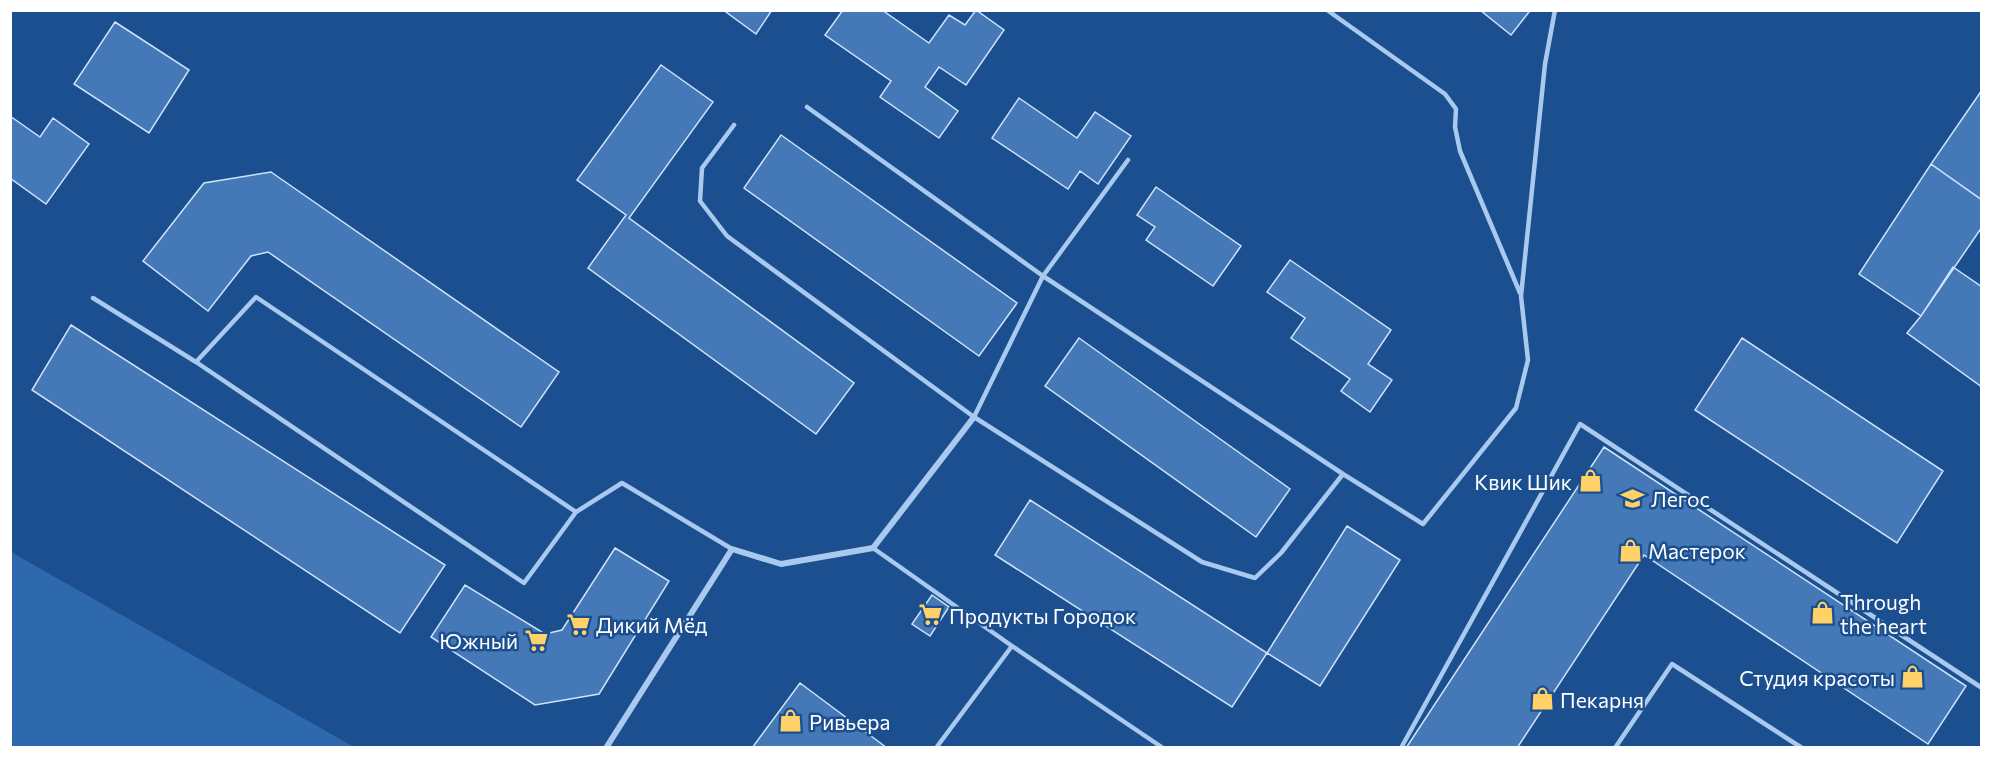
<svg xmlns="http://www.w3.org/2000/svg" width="1992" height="758" font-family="Commissioner,sans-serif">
<rect width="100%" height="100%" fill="#1b4f8f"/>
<path fill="#2e69ad" d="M10 552H11L354 747H11Z"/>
<path fill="#4478b7" stroke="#cfe3fa" stroke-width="1.5" d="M727 10H772L756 34 726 12Z
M843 10H882L929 43 949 15 965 25 976 10 1004 30 966 85 939 67 925 87 958 111 939 138 880 97 891 81 825 35Z
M1480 10H1527L1529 12 1511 35Z
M115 22 189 70 149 133 74 84Z
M661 65 713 102 629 218 854 383 816 434 588 268 626 215 577 180Z
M1982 90V200L1931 164Z
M1019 98 1077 138 1095 112 1131 136 1098 184 1080 171 1068 189 992 138Z
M10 116 40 137 53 118 89 144 46 204 10 178Z
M781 135 1017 303 979 356 744 188Z
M1931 164 1982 200V227L1921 316 1859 274Z
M271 172 559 372 521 427 268 252 251 256 208 311 143 261 204 183Z
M1156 187 1241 246 1213 286 1146 240 1155 227 1137 215Z
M1290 260 1391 330 1368 364 1392 380 1370 412 1341 391 1350 379 1291 338 1305 318 1267 292Z
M1953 267 1982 287V387L1907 333 1921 316Z
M71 325 445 565 400 633 32 390Z
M1079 338 1290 489 1256 537 1045 386Z
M1742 338 1943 471 1897 543 1695 410Z
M1604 447 1966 686 1928 744 1644 555 1517 748H1406Z
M1030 500 1267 653 1232 707 995 555Z
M1347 526 1400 560 1320 686 1267 653Z
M615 548 669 581 599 694 535 705 431 637 465 585 545 634 562 630Z
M932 595 949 607 930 636 912 624Z
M800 683 887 748H752Z"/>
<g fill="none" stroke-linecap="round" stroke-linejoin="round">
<path stroke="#a9c9ee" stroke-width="4.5" d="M1327 10 1445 94 1456 109 1455 127 1460 151 1520 293
M807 107 1043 276 1343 474 1423 524 1516 408 1528 360 1521 296 1545 64 1555 10
M734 125 702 168 700 201 727 236 974 417 1202 562 1255 578 1281 553 1343 474
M93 298 196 362 524 583 576 512 622 483 732 549
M196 362 256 297 576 512
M974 417 1043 276 1128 160
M873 548 1012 646 1163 748
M936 748 1012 646
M1401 748 1580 424 1982 688
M1615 748 1672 664 1802 748"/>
<path stroke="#a9c9ee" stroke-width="6" d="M606 748 732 549 781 564 873 548 974 417"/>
</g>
<defs>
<symbol id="shop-bare" viewBox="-9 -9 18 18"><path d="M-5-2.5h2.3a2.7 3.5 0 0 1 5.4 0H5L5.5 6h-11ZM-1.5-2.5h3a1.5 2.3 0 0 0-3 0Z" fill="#ffd166" stroke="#1b4f8f" stroke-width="2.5" paint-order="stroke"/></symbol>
<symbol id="school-bare" viewBox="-9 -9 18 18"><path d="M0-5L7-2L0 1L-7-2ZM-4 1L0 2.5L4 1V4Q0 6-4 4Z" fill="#ffd166" stroke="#1b4f8f" stroke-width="2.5" paint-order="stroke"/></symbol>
<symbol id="supermarket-bare" viewBox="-9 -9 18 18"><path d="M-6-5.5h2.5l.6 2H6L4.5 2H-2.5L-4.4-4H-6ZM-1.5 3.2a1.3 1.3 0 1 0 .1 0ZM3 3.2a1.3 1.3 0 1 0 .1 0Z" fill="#ffd166" stroke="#1b4f8f" stroke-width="2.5" paint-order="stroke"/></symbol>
</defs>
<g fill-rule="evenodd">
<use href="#shop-bare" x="1574" y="464" width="33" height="33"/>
<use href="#school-bare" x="1616" y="482" width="33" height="33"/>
<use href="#shop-bare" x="1614" y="534" width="33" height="33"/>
<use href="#shop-bare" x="1806" y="596" width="33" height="33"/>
<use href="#supermarket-bare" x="914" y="598" width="33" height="33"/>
<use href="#supermarket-bare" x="562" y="608" width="33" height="33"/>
<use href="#supermarket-bare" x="520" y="624" width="33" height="33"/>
<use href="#shop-bare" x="1896" y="660" width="33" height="33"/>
<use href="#shop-bare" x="1526" y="682" width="33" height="33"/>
<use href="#shop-bare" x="774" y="704" width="33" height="33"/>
</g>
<g text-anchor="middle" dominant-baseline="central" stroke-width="5" stroke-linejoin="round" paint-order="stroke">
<g font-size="21" fill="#fff" stroke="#1b4f8f" text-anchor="start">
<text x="1572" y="481" text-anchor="end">Квик Шик</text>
<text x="1651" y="498">Легос</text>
<text x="1648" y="550">Мастерок</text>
<text x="1840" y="601">Through<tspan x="1840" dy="24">the heart</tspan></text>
<text x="949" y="615">Продукты Городок</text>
<text x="596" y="624">Дикий Мёд</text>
<text x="518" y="640" text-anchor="end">Южный</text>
<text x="1895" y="677" text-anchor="end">Студия красоты</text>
<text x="1560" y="699">Пекарня</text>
<text x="809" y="721">Ривьера</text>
</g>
</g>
<rect width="1992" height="758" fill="none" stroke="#ffffff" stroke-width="24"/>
</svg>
